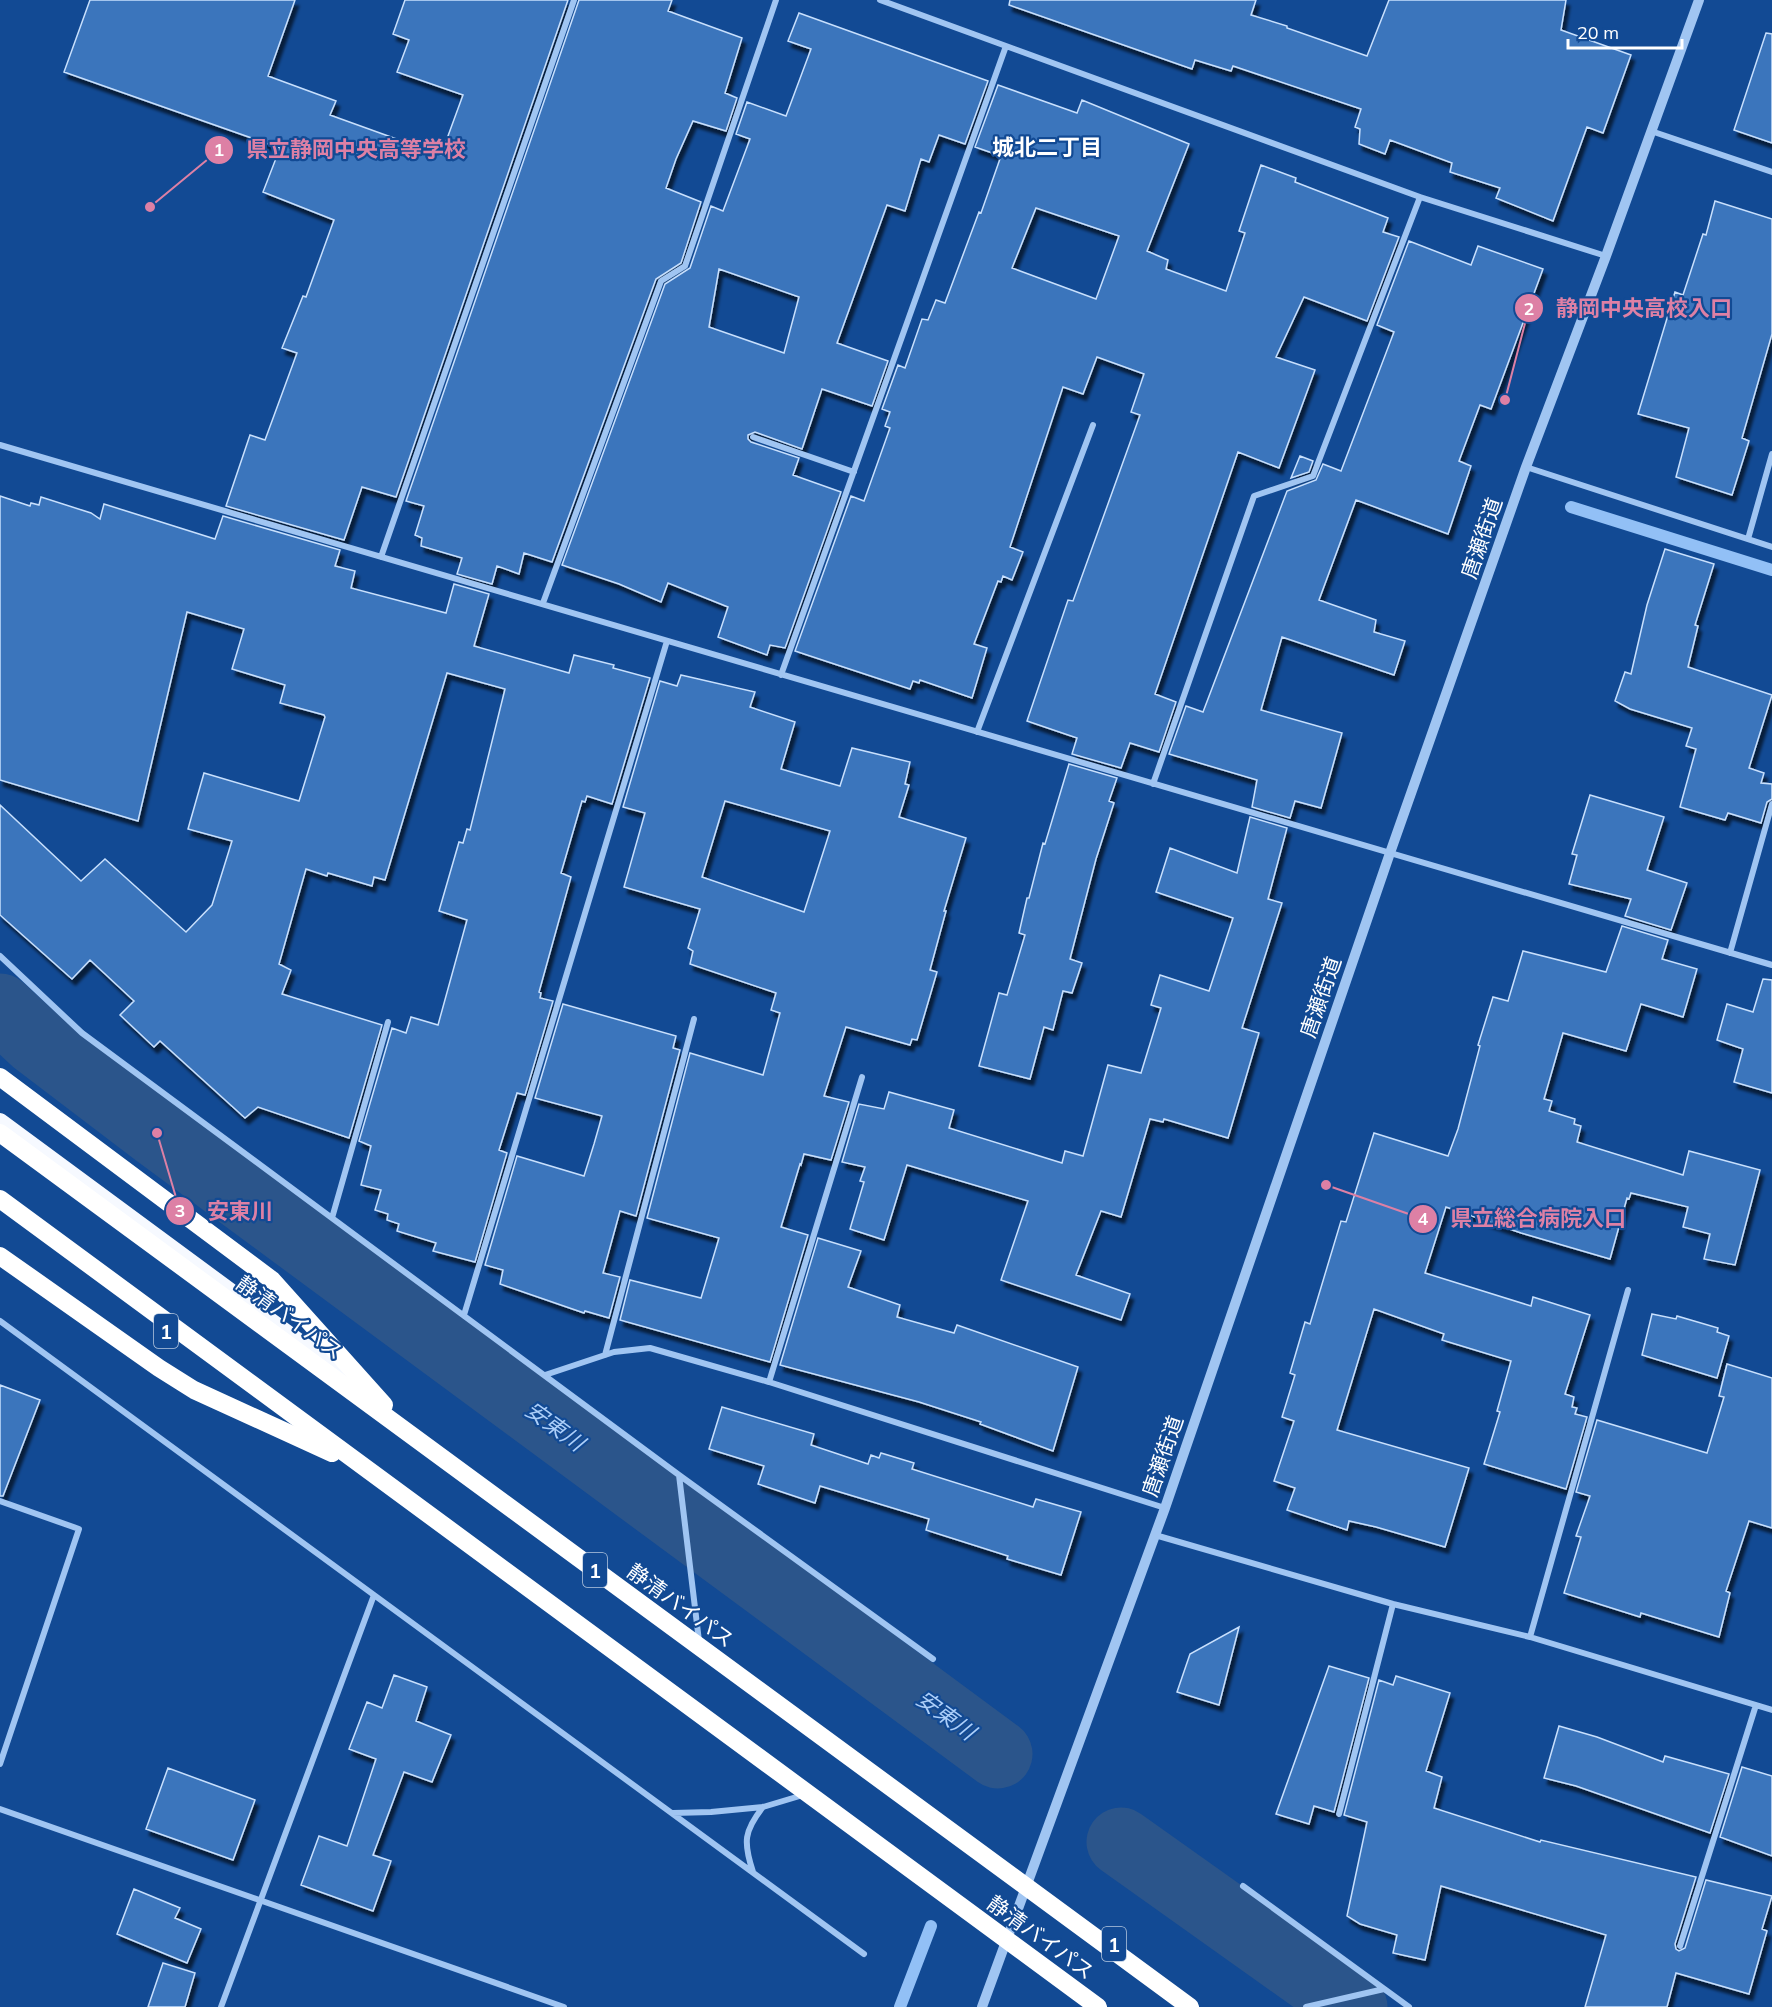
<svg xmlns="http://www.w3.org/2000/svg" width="1772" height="2007" font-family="Mulish,'Noto Sans JP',sans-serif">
<defs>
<filter id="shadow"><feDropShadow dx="3.5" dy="6" stdDeviation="1.5" flood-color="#0009"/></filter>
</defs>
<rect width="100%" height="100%" fill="#124a94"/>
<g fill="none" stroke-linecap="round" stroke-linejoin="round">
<path stroke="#92c0f6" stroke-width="12" d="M1571 507 1772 570
M900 2007 931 1926"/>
<path stroke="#2b558b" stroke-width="69" d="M0 1008 36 1041 157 1133 998 1754
M1121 1842 1353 2007"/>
</g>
<path fill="#3b74bc" stroke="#c8e0fd" stroke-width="1.5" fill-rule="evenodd" filter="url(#shadow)" d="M90 0H295L268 76 336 101 330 115 441 155 463 95 397 72 409 40 393 34 405 0H568L396 497 362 487 344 540 226 506 250 435 265 440 297 353 282 348 303 296 306 297 334 220 263 192 280 148 64 72Z
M579 0H672L668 11 742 38 725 93 737 98 726 131 693 121 676 159 666 188 701 202 681 263 656 279 552 562 524 553 519 574 497 566 492 584 457 574 462 558 421 546 422 538 415 535 424 506 406 501Z
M1010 0H1256L1251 15 1287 26V28L1367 56 1389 0H1566L1561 30 1631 55 1603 133 1587 127 1553 221 1496 198 1500 188 1450 172 1452 163 1390 140 1385 154 1359 144 1360 129 1355 127 1361 109 1233 66 1231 71 1195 60 1192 69 1009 5Z
M799 13 988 81 965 144 939 135 929 162 921 159 905 211 887 205 837 343 888 361 872 406 822 389 802 449 755 432 748 435V439L751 442 799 458 793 475 841 492 785 648 770 645 767 655 718 637 728 607 668 583 661 602 619 584 562 565 665 284 690 268 711 206 723 211 750 139 736 134 747 102 786 116 811 49 788 41ZM719 269 799 297 784 353 709 327Z
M1766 33 1772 34V143L1734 130Z
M998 85 1077 113 1082 100 1189 144 1147 251 1168 260 1166 269 1226 291 1245 233 1239 231 1261 165 1296 178 1295 182 1388 218 1383 232 1399 237 1367 321 1304 297 1276 357 1315 370 1279 468 1238 452 1155 694 1176 702 1159 752 1130 743 1121 768 1072 754 1077 738 1027 721 1068 600 1073 601 1140 415 1131 412 1144 374 1097 357 1083 394 1063 387 1010 547 1023 552 1012 580 1003 576 1001 582 998 581 974 644 987 648 972 698 920 680 919 683 913 681 910 689 795 651 851 496 864 501 890 428 885 426 890 412 882 409 898 365 905 368 922 319 928 320 936 300 945 303 979 212 981 213 1001 156 975 147ZM1036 208 1119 236 1096 299 1012 268Z
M1715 201 1772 219V334L1742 438 1749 441 1732 495 1676 477 1689 428 1638 414 1675 292 1683 295 1703 234 1706 235Z
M1409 241 1471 265 1478 246 1543 269 1491 409 1480 405 1459 461 1471 466 1448 534 1356 500 1319 600 1376 620 1374 632 1405 641 1394 675 1282 637 1261 710 1342 733 1321 808 1295 801 1290 818 1252 807 1257 780 1169 754 1186 706 1203 712 1287 491 1316 480 1323 464 1341 471 1394 332 1377 325Z
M1300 456 1313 461 1309 472 1291 478Z
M0 496 30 506 31 503 39 505 41 497 91 513 100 519 104 504 215 539 223 516 340 550 335 566 355 571 351 588 446 613 454 584 489 594 474 646 569 673 574 655 614 665 613 668 650 678 612 804 587 796 585 802 582 801 561 873 571 877 539 992 541 993 540 998 553 1001 525 1095 517 1093 499 1150 507 1153 475 1262 433 1251 436 1243 397 1231 399 1224 387 1220 388 1214 375 1210 381 1190 361 1185 371 1146 359 1141 392 1028 406 1033 411 1017 438 1025 467 920 439 911 459 842 463 843 467 829 470 830 505 689 447 673 385 880 374 877 372 886 328 873 327 876 306 869 279 964 291 970 282 994 382 1025 349 1138 258 1107 245 1118 160 1041 154 1047 120 1015 134 1001 90 960 72 979 0 915V805L81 881 105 859 186 932 212 905 232 841 188 829 204 773 299 801 325 717 324 715 280 703 285 685 232 669 244 629 187 612 138 821 0 780Z
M1665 549 1714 564 1695 625 1698 626 1688 667 1772 695 1749 768 1764 773 1761 783 1772 784V799L1767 802 1761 823 1728 813 1725 820 1680 807 1696 749 1686 746 1692 728 1630 709 1615 701 1625 672 1631 674 1647 605Z
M681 675 755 692 750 707 795 722 781 769 840 786 852 748 910 762 905 784 909 785 899 817 966 838 944 911H946L930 970 937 972 917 1040 912 1039 910 1045 846 1027 824 1096 849 1102 831 1160 804 1154 801 1165 800 1164 781 1227 808 1235 770 1362 620 1320 630 1280 701 1298 719 1238 647 1218 690 1053 763 1075 780 1013 771 1010 776 993 690 964 693 951 688 948 700 909 624 887 645 813 623 807 660 681 677 686ZM725 801 830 831 804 912 702 877Z
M1069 764 1117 778 1109 801 1114 803 1096 859 1070 959 1082 963 1072 993 1063 991 1053 1030 1044 1027 1030 1079 979 1066 999 993 1007 995 1025 935 1019 933 1027 898H1029L1043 843 1045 844Z
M1590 795 1664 817 1647 870 1687 883 1671 930 1625 916 1631 899 1569 884 1577 855 1572 854Z
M1250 817 1287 828 1268 899 1282 903 1242 1028 1259 1033 1228 1138 1164 1119 1163 1122 1150 1119 1121 1217 1101 1211 1076 1275 1130 1294 1121 1320 1001 1280 1028 1201 907 1165 884 1240 850 1229 864 1182 860 1181 865 1167 842 1162 859 1104 884 1109 889 1092 954 1110 949 1128 1062 1163 1065 1151 1083 1156 1108 1065 1141 1073 1161 1008 1151 1005 1160 975 1209 991 1233 918 1156 892 1170 848 1237 873Z
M1622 926 1668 940 1662 959 1697 969 1683 1017 1641 1004 1626 1051 1563 1033 1544 1099 1552 1101 1549 1111 1575 1119 1574 1124 1581 1126 1577 1142 1683 1175 1689 1151 1760 1170 1735 1265 1704 1259 1710 1234 1683 1227 1688 1207 1631 1193 1629 1199 1627 1198 1610 1259 1521 1233 1446 1207 1425 1273 1531 1306 1533 1297 1590 1315 1565 1394 1574 1397 1572 1407 1577 1408 1575 1414 1587 1417 1566 1489 1484 1464 1500 1412 1497 1411 1511 1361 1442 1340 1444 1334 1374 1309 1337 1430 1469 1468 1445 1547 1376 1527 1349 1521 1347 1530 1287 1510 1295 1488 1274 1481 1294 1421 1282 1417 1295 1375 1290 1373 1305 1322 1310 1324 1341 1221 1346 1222 1374 1133 1448 1156 1458 1129 1480 1046 1478 1045 1493 997 1508 1001 1523 951 1606 972Z
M1763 979 1772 980V1093L1734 1082 1743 1049 1717 1040 1727 1004 1753 1012Z
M563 1004 676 1036 673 1048 680 1050 636 1216 620 1211 603 1273 620 1277 609 1318 585 1311 584 1313 500 1284 503 1270 485 1265 517 1156 584 1176 594 1144 602 1116 535 1098Z
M818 1238 861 1251 848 1287 900 1305 897 1317 954 1333 957 1325 1078 1367 1053 1451 980 1424 981 1422 919 1402 780 1365Z
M1652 1314 1676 1319 1677 1316 1718 1328 1717 1332 1729 1336 1717 1378 1642 1355Z
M1727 1364 1772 1378V1528L1749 1521 1726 1591 1730 1593 1719 1637 1641 1613 1640 1617 1564 1593 1581 1537 1576 1536 1590 1496 1576 1492 1597 1420 1707 1453 1724 1397 1719 1396Z
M0 1385 40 1400 3 1496H0Z
M722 1407 814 1434 811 1445 868 1464 871 1455 879 1458 881 1453 914 1463 912 1469 1033 1507 1036 1499 1081 1512 1061 1575 1007 1559 1008 1556 926 1530 929 1519 820 1486 815 1503 758 1484 764 1466 709 1449Z
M1239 1627 1219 1705 1177 1692 1190 1654Z
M1329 1666 1369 1678 1334 1812 1314 1806 1309 1824 1276 1814Z
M394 1675 427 1687 416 1721 451 1735 432 1782 404 1772 373 1855 391 1861 373 1911 301 1885 319 1836 347 1846 376 1759 349 1749 367 1702 382 1708Z
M1396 1676 1450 1693 1426 1771 1442 1777 1434 1808 1540 1842 1541 1840 1696 1877 1675 1944 1676 1949 1679 1951 1685 1948 1706 1880 1772 1896 1762 1929 1767 1931 1749 1994 1676 1973 1667 2007H1585L1606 1935 1441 1886 1425 1960 1393 1953 1397 1935 1360 1924 1347 1916 1367 1822 1344 1815 1379 1680 1393 1685Z
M1559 1726 1597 1737 1663 1762 1665 1756 1729 1774 1710 1833 1576 1786 1544 1778Z
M1742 1767 1772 1776V1856L1720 1837Z
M168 1768 255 1800 233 1860 146 1829Z
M134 1889 180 1908 175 1918 201 1929 187 1963 117 1934Z
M163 1963 195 1973 185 2007H148Z"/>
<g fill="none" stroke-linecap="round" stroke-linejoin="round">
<path stroke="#a0c5f2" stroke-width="6" d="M880 0 1420 197 1606 256
M1651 131 1772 172
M753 437 854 472
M0 445 1772 965
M1526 467 1772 547
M1748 539 1772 454
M381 557 574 0
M543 603 661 281 685 266 776 0
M781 675 1006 46
M977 732 1093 425
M1153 784 1254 496 1313 476 1420 197
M1730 953 1772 804
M0 956 82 1033 679 1475 933 1659
M332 1218 388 1022
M464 1315 667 641
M0 1321 864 1954
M605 1355 694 1019
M545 1375 614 1352 650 1348 769 1382 1165 1508
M769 1382 862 1077
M679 1475 699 1641
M0 1501 79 1529 0 1764
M1155 1535 1393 1604 1530 1637 1772 1710
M1530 1637 1628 1290
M0 1809 564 2007
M673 1813 711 1812 763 1807 803 1795
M1339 1814 1393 1604
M753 1872C743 1842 744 1831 763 1807
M1243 1886 1409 2007
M1680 1946 1756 1705
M221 2007 374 1595
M1306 2007 1384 1989"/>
<path stroke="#a0c5f2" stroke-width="10" d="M982 2007 1165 1508 1390 853 1526 467 1606 256 1699 0"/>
<path stroke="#f6f9ff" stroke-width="16" d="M0 1121 354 1382"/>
<path stroke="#fff" stroke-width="18" d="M0 1077 272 1280 384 1405
M0 1256 159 1368 194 1390 332 1453"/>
<path stroke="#fff" stroke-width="18" d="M0 1133 1190 2007
M0 1199 1098 2007"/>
</g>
<g text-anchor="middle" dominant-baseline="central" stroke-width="4.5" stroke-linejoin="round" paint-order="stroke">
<g fill="#124a94" stroke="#b8c9df" stroke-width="1.5">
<rect x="154" y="1314" width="24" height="34" rx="4.5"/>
<rect x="583" y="1553" width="24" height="34" rx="4.5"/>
<rect x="1102" y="1927" width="24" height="34" rx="4.5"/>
</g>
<g font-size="20" font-weight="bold" fill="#fff">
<text x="166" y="1331">1</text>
<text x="595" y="1570">1</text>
<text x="1114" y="1944">1</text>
</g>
<g font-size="21" fill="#fff" stroke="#124a94">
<text transform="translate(1481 538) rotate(-71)">唐瀬街道</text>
<text transform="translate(1320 997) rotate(-71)">唐瀬街道</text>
<text transform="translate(290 1317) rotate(36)">静清バイパス</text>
<text transform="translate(1162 1456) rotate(-71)">唐瀬街道</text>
<text transform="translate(681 1605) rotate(36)">静清バイパス</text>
<text transform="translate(1041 1937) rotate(36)">静清バイパス</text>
</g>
<g font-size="22" font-weight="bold" fill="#fff" stroke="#124a94">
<text x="1047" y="147">城北二丁目</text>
</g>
<g font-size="22" font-style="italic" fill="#adcff9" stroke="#124a94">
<text transform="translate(555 1426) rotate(36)">安東川</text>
<text transform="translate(946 1715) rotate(36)">安東川</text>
</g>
</g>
<path fill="none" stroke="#dd80a5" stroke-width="2" d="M150 207L219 150M1505 400L1529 308M157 1133L180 1211M1326 1185L1423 1219"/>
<g fill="#dd80a5" stroke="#124a94" stroke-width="2">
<circle cx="150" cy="207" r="6"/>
<circle cx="1505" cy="400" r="6"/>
<circle cx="157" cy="1133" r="6"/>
<circle cx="1326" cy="1185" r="6"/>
<circle cx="219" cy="150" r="15"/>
<circle cx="1529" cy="308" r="15"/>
<circle cx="180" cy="1211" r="15"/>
<circle cx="1423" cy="1219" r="15"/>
</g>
<g font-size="18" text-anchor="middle" font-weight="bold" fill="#fff">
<text x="219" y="156">1</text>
<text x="1529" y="315">2</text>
<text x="180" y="1217">3</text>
<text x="1423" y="1225">4</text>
</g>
<g font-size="22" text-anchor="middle" font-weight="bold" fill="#dd80a5" stroke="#124a94" stroke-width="4.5" stroke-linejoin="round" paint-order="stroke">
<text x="356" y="157">県立静岡中央高等学校</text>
<text x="1644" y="316">静岡中央高校入口</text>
<text x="240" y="1219">安東川</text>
<text x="1538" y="1226">県立総合病院入口</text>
</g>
<path d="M1568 39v9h114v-9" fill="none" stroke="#ffffff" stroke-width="3"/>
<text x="1577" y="39" font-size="18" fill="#ffffff" stroke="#124a94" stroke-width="4.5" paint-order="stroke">20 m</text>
</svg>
